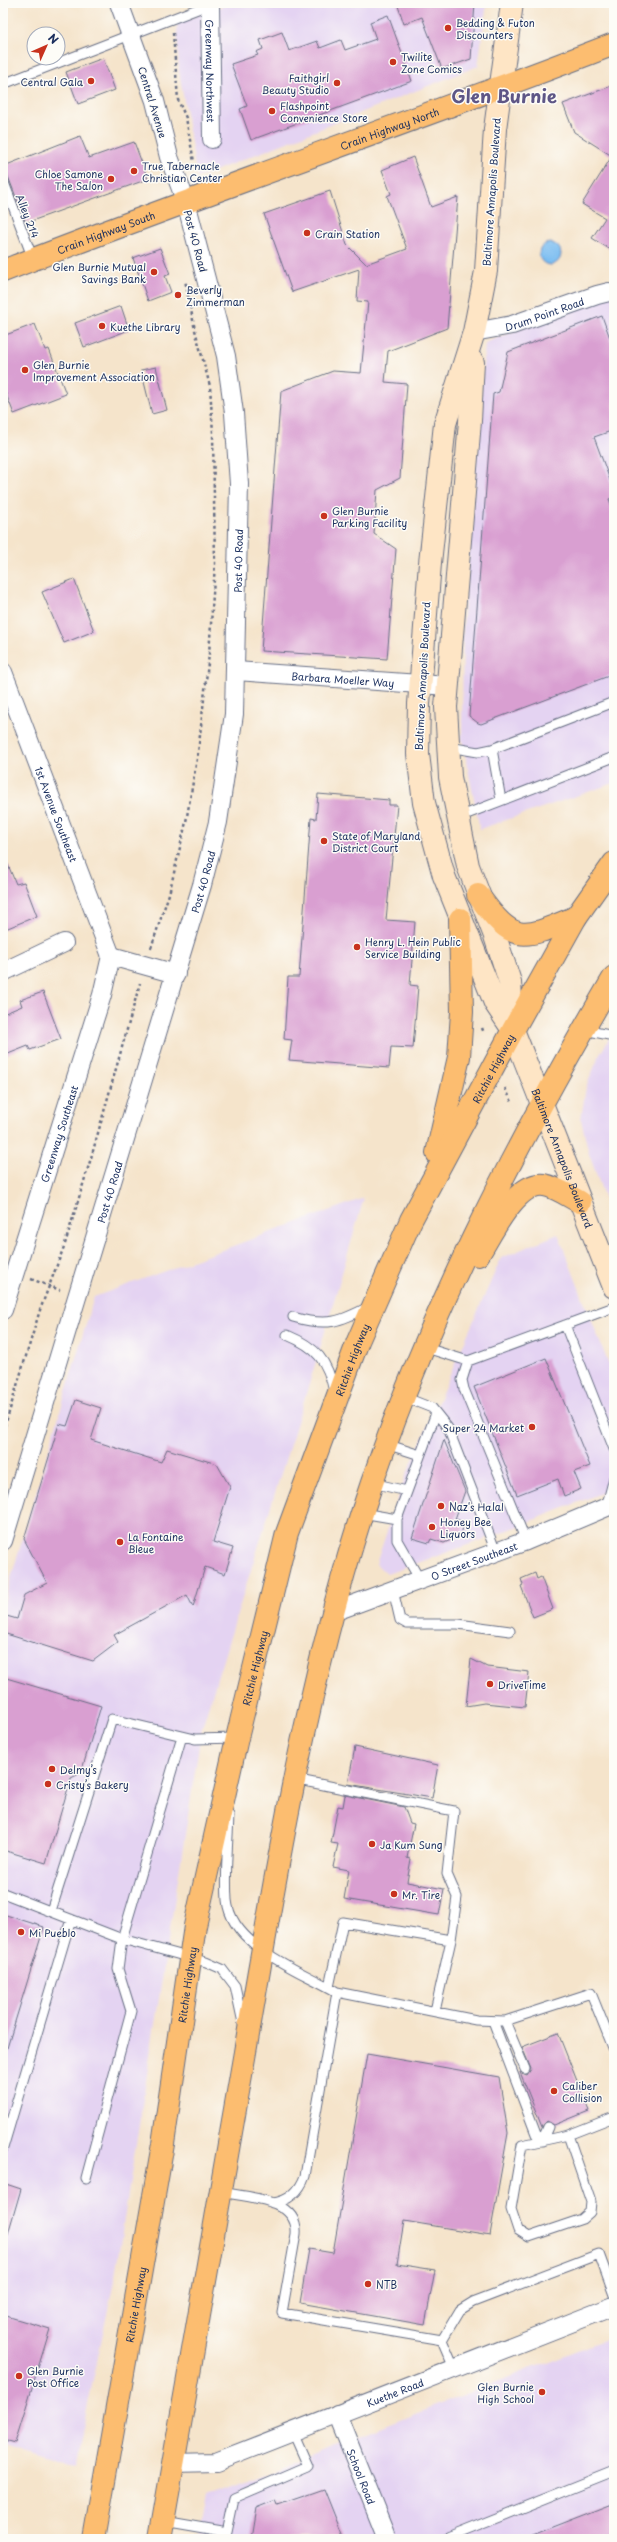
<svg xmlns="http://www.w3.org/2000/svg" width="617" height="2542" font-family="'Playpen Sans',sans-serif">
<rect width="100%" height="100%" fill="#fdfcf7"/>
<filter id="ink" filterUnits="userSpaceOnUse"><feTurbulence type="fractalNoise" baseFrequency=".025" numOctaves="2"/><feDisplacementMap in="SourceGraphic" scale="8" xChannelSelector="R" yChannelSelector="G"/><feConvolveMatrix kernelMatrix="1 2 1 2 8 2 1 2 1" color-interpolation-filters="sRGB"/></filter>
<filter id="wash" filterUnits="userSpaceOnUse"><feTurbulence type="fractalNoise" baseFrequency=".012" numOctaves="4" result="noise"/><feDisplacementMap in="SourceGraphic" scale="16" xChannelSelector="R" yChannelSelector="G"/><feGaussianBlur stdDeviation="0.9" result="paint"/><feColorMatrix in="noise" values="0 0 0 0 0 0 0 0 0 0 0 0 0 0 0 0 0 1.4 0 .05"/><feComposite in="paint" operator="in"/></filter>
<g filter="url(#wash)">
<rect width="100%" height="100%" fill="#f5e4cb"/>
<path fill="#e4d3f2" d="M231 3H487L478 66 197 178 179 71 177 23Z
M614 292V783L480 829 462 739 463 630 485 343Z
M614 1030V1224L589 1154 581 1119 586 1087 599 1056Z
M364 1198 318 1355 202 1727 115 2276 75 2466 3 2444V1605L94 1297Z
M558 1234 614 1378V1488L501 1533 387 1574 376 1564 405 1478 501 1258Z
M614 2336V2539H199L206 2496Z"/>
<path fill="#7cbdf1" stroke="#4c76a8" d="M539 254a11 11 0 1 1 22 0a11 11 0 1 1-22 0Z"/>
<g id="blocks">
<path fill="#d99fd1" d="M397 3H475L471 59 442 69 422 17 404 24Z
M388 15 412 81 251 140 240 109 247 106 231 64 258 55 256 52 263 49 260 40 282 32 289 51 317 41 320 48 341 40 345 50 376 39 370 22Z
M103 58 115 90 78 104 66 72Z
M614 85V252L592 238 605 218 582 204 612 156 574 132 563 104Z
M80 136 89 158 134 142 148 179 26 223 4 166Z
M413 157 431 207 458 197 447 328 388 351 385 382 407 384 400 478 377 490 374 534 396 549 387 659 261 651 281 391 333 371 361 373 368 302 357 301 359 269 292 292 264 214 330 191 347 245 366 264 407 249 387 196 391 194 382 170Z
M160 248 170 274 165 276 171 292 148 301 133 258Z
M121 306 129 330 84 347 75 323Z
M602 316 614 349V430L594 437 614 491V497L609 499 614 512V674L481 724 478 723 469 716 493 394 499 392 508 352Z
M35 324 45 350 49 349 66 394 14 414 3 386V336Z
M156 367 167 410 152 414 141 370Z
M74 579 94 631 64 643 42 592Z
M318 794 389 800V805H397L386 920 415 922 410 985 418 986 413 1048 391 1047 389 1068 289 1060 292 1040 284 1039 288 977H299L311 818 316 819Z
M3 853 16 884 24 882 37 916 3 930Z
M43 992 61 1039 30 1050 28 1046 3 1056V1014L22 1006 20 1000Z
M546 1358 590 1466 574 1472 581 1489 564 1496 558 1479 517 1495 474 1387Z
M76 1400 101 1408 91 1440 161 1462 167 1449 217 1464 230 1487 213 1542 233 1548 225 1574 205 1567 193 1607 187 1595 114 1635 118 1642 93 1661 3 1633V1615L17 1619 24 1595 47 1583 24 1539 59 1424 67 1426Z
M444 1440 465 1491 455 1519 465 1522 460 1536 444 1543 431 1539 429 1543 412 1538Z
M535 1573 537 1579 541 1577 553 1609 533 1617 521 1586 523 1585 521 1579Z
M471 1659 487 1667 529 1672 525 1707 484 1703 466 1706Z
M3 1677 101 1706 81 1773 71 1778 46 1863 3 1850Z
M355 1747 438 1765 432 1798 348 1784Z
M345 1795 404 1807 410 1823 414 1824 407 1858 411 1859 407 1882 444 1889 439 1915 344 1899 349 1870 333 1867 338 1844 331 1843 338 1806 343 1807Z
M3 1914 44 1927 7 2048 3 2047Z
M558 2033 589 2111 554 2125 547 2121 542 2127 520 2072 527 2075 531 2069 522 2047Z
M367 2054 499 2077 508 2133 490 2235 404 2221 397 2264 435 2270 425 2325 300 2303 309 2249 333 2253Z
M3 2183 21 2189 7 2237 3 2236Z
M3 2315 50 2329 15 2443 3 2440Z
M324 2489 344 2539H251L256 2508 276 2500 278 2505Z
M614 2503V2539H524V2538Z"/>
</g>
</g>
<g filter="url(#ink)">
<use href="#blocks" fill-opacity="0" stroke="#676e84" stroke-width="1"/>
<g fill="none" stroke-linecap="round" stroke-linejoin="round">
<defs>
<path id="lane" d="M3 84 213 3
M3 180 33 259
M449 747 478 752 492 749 614 702
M492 749 501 800
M459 817 614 757
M584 1030 614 1036
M293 1317C327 1327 340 1322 370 1306
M565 1325 614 1449
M287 1335C316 1347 328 1360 334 1392
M423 1347 468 1361 614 1307
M468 1361 462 1380 464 1389 526 1541
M404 1397 432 1408 448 1428 496 1552
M386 1444 420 1455
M372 1483 407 1491
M606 1508 614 1478
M362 1513 397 1519 436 1413
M397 1519V1540L420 1580
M393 1590 400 1620 407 1624H458L510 1631
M294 1779 454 1811 447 1874 457 1897 451 1940
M229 1815C228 1843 225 1872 227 1900 231 1947 302 1971 337 1992L305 2176C300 2191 288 2202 272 2203
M3 1893 122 1939 206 1962 222 1969 235 1986 243 2023
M51 1911 112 1719 195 1739 237 1738
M329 1987 343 1922 451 1940 435 2011
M337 1992 476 2020 505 2021 591 1993 614 2050
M493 2021 536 2134 542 2141 548 2127
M505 2021 525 2069
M568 2135 591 2202 590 2212 582 2219 529 2237 518 2230 511 2209 522 2145 568 2135 614 2117
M3 2148 71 1919
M86 2178 131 2011 118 1969 122 1939 182 1736
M220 2192C245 2197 299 2198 296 2234L282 2313 442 2340 454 2368
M442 2340 460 2310 473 2302 599 2254 614 2295
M163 2520 227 2531 234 2498 308 2466 293 2432
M444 2539 614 2471"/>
<g id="street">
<path id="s1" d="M210 3 212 139"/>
<path id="s2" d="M474 332 512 325 597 295 609 292 614 293"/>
<path id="s3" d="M236 671 448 686"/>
<path id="s4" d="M3 672 111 956"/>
<path d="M111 956 176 974"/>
<path d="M3 972 64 943"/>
<path id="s5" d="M3 1310 102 995 111 956"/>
<path id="s6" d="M3 1541 202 885 218 822 234 714 239 484 234 413 226 356 186 202 169 157 155 101 119 3"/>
<path id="s7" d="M333 1612 526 1541 614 1504"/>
<path id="s8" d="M337 2414 387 2539"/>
<path id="s9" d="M173 2463 216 2462 614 2306"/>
</g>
<g id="secondary">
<path id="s10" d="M512 3 495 129 486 271 474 332 445 424 430 563 419 704 418 754 424 803 444 876 495 1003 513 1030 614 1287"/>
<path d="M473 362 470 421 446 707 450 777 468 866 495 936 510 982 513 1030"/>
</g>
<g id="primary">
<path id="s11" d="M3 271C205 192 411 123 614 44"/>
<path d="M478 895C514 945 522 940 576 917"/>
<path d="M437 1153 459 1057 462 1012 460 919"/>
<path d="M478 1255C491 1235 516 1181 544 1185 556 1187 570 1197 580 1202"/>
<path id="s12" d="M94 2539 163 2144 195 1926 237 1738 287 1533 358 1341 411 1220 513 1030 576 917 614 863"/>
<path d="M160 2539C188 2377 217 2214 245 2052 276 1871 306 1688 362 1513 423 1324 513 1148 614 977"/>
</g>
</defs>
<use href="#lane" stroke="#676e84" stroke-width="11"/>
<use href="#street" stroke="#676e84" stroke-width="20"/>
<use href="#secondary" stroke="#676e84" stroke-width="24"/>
<use href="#primary" stroke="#676e84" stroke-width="24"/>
<path stroke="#676e84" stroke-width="2.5" stroke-dasharray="3 3" stroke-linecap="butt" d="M173 33 178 100 186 118 194 162
M151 948 169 894 186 822 198 753 209 654 215 564 213 433 210 386 195 330 185 280
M482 1028 484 1033
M505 1088 512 1102
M31 1279 60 1290
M3 1432 40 1310 65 1244 91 1158 140 983"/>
<use href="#lane" stroke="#fff" stroke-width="9"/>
<use href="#street" stroke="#fff" stroke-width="18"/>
<use href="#secondary" stroke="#fee5c5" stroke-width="22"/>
<use href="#primary" stroke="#fcbd6f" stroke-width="22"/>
</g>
</g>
<g fill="#c8321e" stroke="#fdfcf7" stroke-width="1.5">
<circle cx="448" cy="28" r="4"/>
<circle cx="393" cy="62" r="4"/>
<circle cx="91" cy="81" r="4"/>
<circle cx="337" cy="83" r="4"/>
<circle cx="272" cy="111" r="4"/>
<circle cx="134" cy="171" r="4"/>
<circle cx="111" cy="179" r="4"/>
<circle cx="307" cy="233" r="4"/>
<circle cx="154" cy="272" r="4"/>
<circle cx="178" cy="295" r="4"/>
<circle cx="102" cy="326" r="4"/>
<circle cx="25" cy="370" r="4"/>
<circle cx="324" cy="516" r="4"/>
<circle cx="324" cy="841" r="4"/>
<circle cx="357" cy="947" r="4"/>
<circle cx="532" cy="1427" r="4"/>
<circle cx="441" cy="1506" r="4"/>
<circle cx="432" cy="1527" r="4"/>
<circle cx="120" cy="1542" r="4"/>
<circle cx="490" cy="1684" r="4"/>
<circle cx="52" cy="1769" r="4"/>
<circle cx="48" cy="1784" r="4"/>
<circle cx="372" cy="1844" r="4"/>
<circle cx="394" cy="1894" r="4"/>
<circle cx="21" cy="1932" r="4"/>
<circle cx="554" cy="2091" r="4"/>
<circle cx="368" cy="2284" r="4"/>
<circle cx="19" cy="2376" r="4"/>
<circle cx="542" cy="2392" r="4"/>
</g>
<g text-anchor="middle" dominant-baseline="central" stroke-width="3" stroke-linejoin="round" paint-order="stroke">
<g font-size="10" fill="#1b2f5e" stroke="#fdfcf7" text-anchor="start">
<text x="456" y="22">Bedding &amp; Futon<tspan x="456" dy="12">Discounters</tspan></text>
<text x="401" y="56">Twilite<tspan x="401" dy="12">Zone Comics</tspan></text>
<text x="329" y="77" text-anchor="end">Faithgirl<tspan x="329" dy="12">Beauty Studio</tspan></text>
<text x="83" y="81" text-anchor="end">Central Gala</text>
<text x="280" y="105">Flashpoint<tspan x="280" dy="12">Convenience Store</tspan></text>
<text x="142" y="165">True Tabernacle<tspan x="142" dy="12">Christian Center</tspan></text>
<text x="103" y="173" text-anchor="end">Chloe Samone<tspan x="103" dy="12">The Salon</tspan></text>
<text x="315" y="233">Crain Station</text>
<text x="146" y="266" text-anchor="end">Glen Burnie Mutual<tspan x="146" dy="12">Savings Bank</tspan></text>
<text x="186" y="289">Beverly<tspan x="186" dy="12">Zimmerman</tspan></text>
<text x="110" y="326">Kuethe Library</text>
<text x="33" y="364">Glen Burnie<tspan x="33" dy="12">Improvement Association</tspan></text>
<text x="332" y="510">Glen Burnie<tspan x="332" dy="12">Parking Facility</tspan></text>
<text x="332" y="835">State of Maryland<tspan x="332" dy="12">District Court</tspan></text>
<text x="365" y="941">Henry L. Hein Public<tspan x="365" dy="12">Service Building</tspan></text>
<text x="524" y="1427" text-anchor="end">Super 24 Market</text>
<text x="449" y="1506">Naz's Halal</text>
<text x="440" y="1521">Honey Bee<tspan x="440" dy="12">Liquors</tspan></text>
<text x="128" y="1536">La Fontaine<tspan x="128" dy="12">Bleue</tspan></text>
<text x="498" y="1684">DriveTime</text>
<text x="60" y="1769">Delmy’s</text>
<text x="56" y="1784">Cristy’s Bakery</text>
<text x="380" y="1844">Ja Kum Sung</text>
<text x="402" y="1894">Mr. Tire</text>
<text x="29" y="1932">Mi Pueblo</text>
<text x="562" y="2085">Caliber<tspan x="562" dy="12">Collision</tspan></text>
<text x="376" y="2284">NTB</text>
<text x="27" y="2370">Glen Burnie<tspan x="27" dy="12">Post Office</tspan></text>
<text x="534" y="2386" text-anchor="end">Glen Burnie<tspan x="534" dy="12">High School</tspan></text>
</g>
<g font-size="10" fill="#1b2f5e" stroke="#fdfcf7">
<text stroke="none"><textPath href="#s1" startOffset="68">Greenway Northwest</textPath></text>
<text transform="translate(153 102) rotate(73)">Central Avenue</text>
<text stroke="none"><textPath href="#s11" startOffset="412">Crain Highway North</textPath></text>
<text transform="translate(491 192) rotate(-86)">Baltimore Annapolis Boulevard</text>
<text transform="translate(28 216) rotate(69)">Alley 214</text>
<text stroke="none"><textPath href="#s11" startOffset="110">Crain Highway South</textPath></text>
<text transform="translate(196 241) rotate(75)">Post 40 Road</text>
<text stroke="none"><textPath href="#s2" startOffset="73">Drum Point Road</textPath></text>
<text stroke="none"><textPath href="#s6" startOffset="1013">Post 40 Road</textPath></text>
<text transform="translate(422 676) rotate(-87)">Baltimore Annapolis Boulevard</text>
<text stroke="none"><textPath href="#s3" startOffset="107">Barbara Moeller Way</textPath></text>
<text stroke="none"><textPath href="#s4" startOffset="152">1st Avenue Southeast</textPath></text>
<text stroke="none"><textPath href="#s6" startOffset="689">Post 40 Road</textPath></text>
<text stroke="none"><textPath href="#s12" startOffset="1534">Ritchie Highway</textPath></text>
<text stroke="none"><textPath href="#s5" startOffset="185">Greenway Southeast</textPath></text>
<text stroke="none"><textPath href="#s10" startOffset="1191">Baltimore Annapolis Boulevard</textPath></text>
<text stroke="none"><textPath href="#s6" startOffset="365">Post 40 Road</textPath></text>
<text stroke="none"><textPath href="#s12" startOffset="1210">Ritchie Highway</textPath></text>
<text stroke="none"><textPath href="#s7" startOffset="150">O Street Southeast</textPath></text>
<text stroke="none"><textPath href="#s12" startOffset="886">Ritchie Highway</textPath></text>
<text stroke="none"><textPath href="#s12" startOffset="562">Ritchie Highway</textPath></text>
<text stroke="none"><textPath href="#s12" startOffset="238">Ritchie Highway</textPath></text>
<text stroke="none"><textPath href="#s9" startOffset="235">Kuethe Road</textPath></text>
<text stroke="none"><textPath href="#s8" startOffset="67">School Road</textPath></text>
</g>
<g font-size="18" font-weight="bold" fill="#5e5686" stroke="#fdfcf7">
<text x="504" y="95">Glen Burnie</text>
</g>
</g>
<rect width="617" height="2542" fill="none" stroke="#fdfcf7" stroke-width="16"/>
<g transform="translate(46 46) rotate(45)"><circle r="19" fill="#fdfcf7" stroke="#a3aaba"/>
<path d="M0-3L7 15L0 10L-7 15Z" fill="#c8321e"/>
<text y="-6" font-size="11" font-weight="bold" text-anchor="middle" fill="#1b2f5e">N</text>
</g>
</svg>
